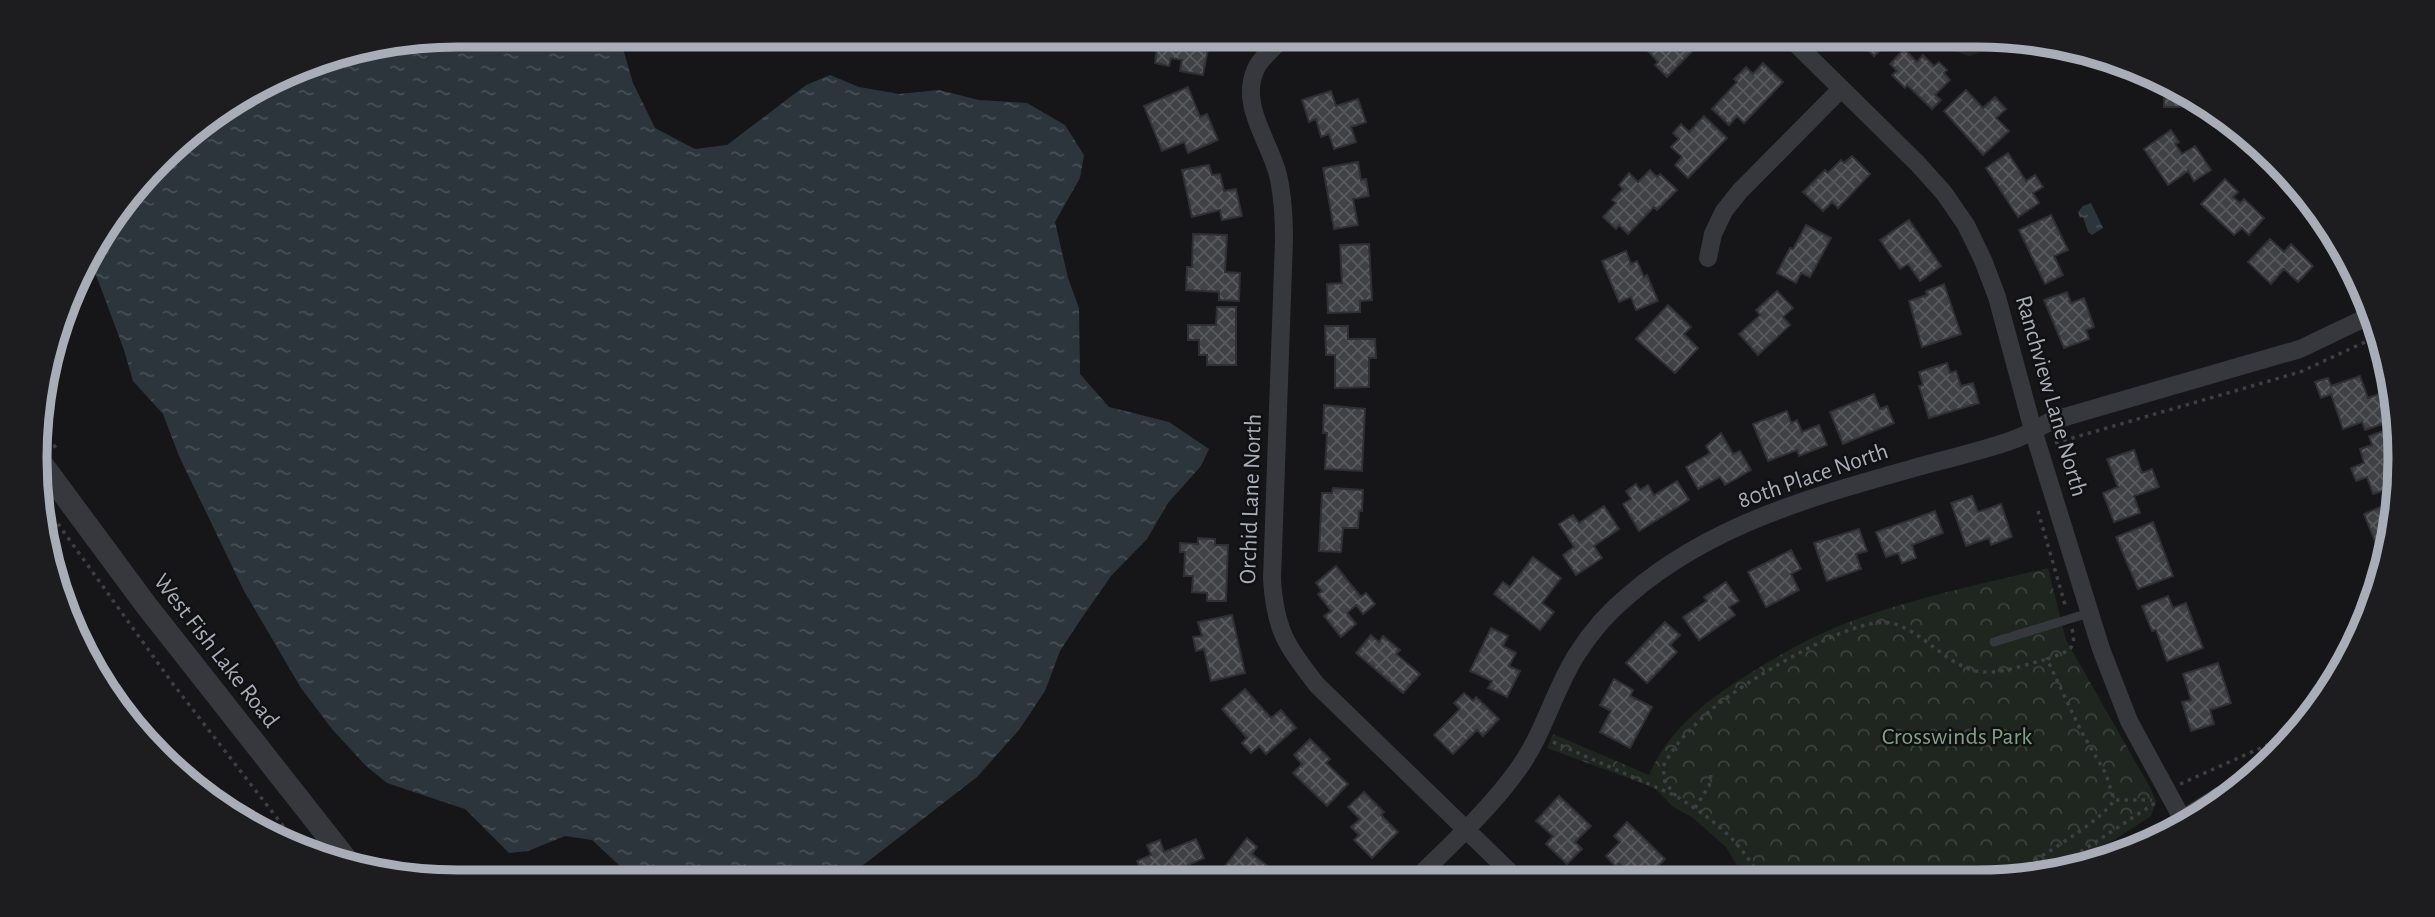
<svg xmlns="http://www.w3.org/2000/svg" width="2435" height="917" font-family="'Alegreya Sans',sans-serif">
<defs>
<pattern id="forest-firs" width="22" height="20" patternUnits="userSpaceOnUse" patternTransform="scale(1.75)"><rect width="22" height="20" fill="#1e261f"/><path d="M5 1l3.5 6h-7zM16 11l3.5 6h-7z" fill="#3c433d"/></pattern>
<pattern id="park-crowns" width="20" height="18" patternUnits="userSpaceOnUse" patternTransform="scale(1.75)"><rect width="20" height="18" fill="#1e261f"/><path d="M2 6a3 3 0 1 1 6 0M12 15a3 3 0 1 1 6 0" fill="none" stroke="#3c433d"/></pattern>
<pattern id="water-ripples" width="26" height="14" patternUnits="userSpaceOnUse" patternTransform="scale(1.75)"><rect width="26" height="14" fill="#2c353c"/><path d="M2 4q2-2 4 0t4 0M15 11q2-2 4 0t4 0" fill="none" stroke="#485056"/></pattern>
<pattern id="building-cross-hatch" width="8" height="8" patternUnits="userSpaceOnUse" patternTransform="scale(1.75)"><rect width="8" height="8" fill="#404145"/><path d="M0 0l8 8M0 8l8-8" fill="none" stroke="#595a5e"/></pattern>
</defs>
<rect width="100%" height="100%" fill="#161618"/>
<path fill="url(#forest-firs)" d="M1908 35H1976L2014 40 1969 56Z"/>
<path fill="url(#park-crowns)" d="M2048 568 2066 640 2152 791 2156 802 2151 816 2074 866 2032 878 1745 879 1726 847 1692 817 1673 807 1655 788 1547 748 1553 734 1649 775C1666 734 1703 703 1739 680 1766 663 1794 646 1823 633 1893 602 1974 586 2048 568Z"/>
<path fill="url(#water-ripples)" d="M458 35H619L633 83 655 128 695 149 727 145 806 85 830 75 859 87 899 94 939 90 979 100 1027 103 1065 125 1084 155 1080 178 1055 222 1068 278 1079 308 1080 374 1109 407 1169 422 1209 449 1201 466 1168 503 1147 539 1111 576 1079 622 1060 651 1045 691 1019 730 977 777 866 863 840 881 637 882 592 840 565 836 528 851 509 853 465 809 387 783 366 766 332 729 301 688 244 591 179 456 163 414 133 381 124 350 89 256 92 247 180 140 322 58Z
M2091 203 2103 228 2092 235 2088 232 2083 217 2080 218 2078 212 2083 206Z"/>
<path fill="url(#building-cross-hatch)" stroke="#303034" stroke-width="2" d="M1166 35H1203L1201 43 1209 44 1203 75 1180 71 1182 60 1171 58 1169 66 1155 63 1157 48 1164 49Z
M1655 35H1708L1667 77 1655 65 1658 62 1648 51 1660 39Z
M1854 35H1896L1874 56Z
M1904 49 1917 62 1923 55 1934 66 1939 62 1947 70 1944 73 1950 80 1935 95 1941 100 1932 109 1907 85 1905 88 1892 75 1897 71 1890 64Z
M1763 63 1783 82 1744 123 1737 116 1729 125 1712 109 1737 82 1734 79 1746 67 1753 74Z
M2156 84 2184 98V107H2164V90H2155Z
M1188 87 1200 117 1207 114 1218 140 1188 153 1184 142 1162 151 1144 106Z
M1966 90 1983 108 1995 97 2006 109 1996 118 2009 131 1983 155 1944 111Z
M1331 91 1336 106 1358 99 1366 122 1351 127 1356 142 1334 149 1329 134 1321 137 1316 119 1309 122 1302 100Z
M1704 116 1727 138 1688 178 1675 165 1682 157 1671 147 1679 139 1673 133 1681 124 1689 132Z
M2171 130 2179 142 2175 144 2182 154 2195 146 2211 170 2194 181 2188 171 2168 185 2144 149Z
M2008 153 2026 181 2035 175 2043 187 2033 193 2039 203 2018 217 1986 168Z
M1852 156 1870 174 1838 208 1832 202 1823 211 1803 192 1825 170 1828 173 1841 160 1844 163Z
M1358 162 1361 180 1366 179 1369 196 1353 199 1358 225 1334 229 1323 168Z
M1209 165 1212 175 1220 174 1224 191 1236 189 1242 216 1222 220 1220 210 1192 217 1182 170Z
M1650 170 1657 177 1660 174 1677 190 1657 210 1654 207 1628 234 1619 225 1616 229 1603 217 1616 203 1612 200 1623 189 1619 185 1629 173 1638 182Z
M2225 179 2238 192 2233 197 2240 203 2244 199 2264 218 2249 235 2242 228 2234 235 2201 204Z
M2051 215 2068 250 2054 256 2063 275 2045 284 2019 230Z
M1909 220 1941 266 1920 281 1908 264 1900 269 1880 240Z
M1806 225 1831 238 1810 277 1801 273 1796 283 1777 273 1790 248 1793 249Z
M1193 234 1227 235 1225 272 1240 273 1239 301 1219 300V292L1186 290 1187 267H1192Z
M2270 239 2284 252 2291 244 2313 266 2298 282 2284 269 2271 284 2248 262Z
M1369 244 1372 300 1360 301V312L1328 313 1327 284 1342 283 1340 245Z
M1626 251 1631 264 1637 261 1644 277 1647 275 1658 301 1636 310 1631 297 1619 302 1602 261Z
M1944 284 1961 334 1922 347 1909 301 1927 295 1926 291Z
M1777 291 1793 308 1783 317 1790 325 1758 355 1739 334 1760 315 1756 310Z
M2067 292 2071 303 2084 298 2094 327 2086 330 2089 339 2064 348 2044 300Z
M1668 305 1691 327 1684 334 1698 348 1675 373 1636 339Z
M1217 307H1236V365H1207V355H1199V340H1188V325H1216Z
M1325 326H1348V339H1375L1376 358H1369V387L1335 388V355H1326Z
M1947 363 1950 373 1956 371 1961 386 1973 383 1979 403 1929 418 1919 386 1923 385 1919 372Z
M2360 376 2368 398 2379 394 2388 422 2365 430 2362 422 2343 429 2331 394 2321 398 2315 382 2328 378 2331 386Z
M1874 394 1880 409 1887 406 1894 423 1843 444 1830 412Z
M1324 405 1365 409 1362 471 1325 469 1327 433H1323Z
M1787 411 1791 423 1797 420 1802 432 1819 425 1827 445 1799 456 1797 450 1768 461 1753 424Z
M2389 429 2394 444 2393 458H2390L2392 465 2391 488 2373 494 2367 477 2356 481 2351 468 2364 463 2360 449 2372 445 2369 436Z
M1721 433 1733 454 1740 451 1751 470 1725 485 1720 477 1698 489 1686 467 1710 453 1706 446Z
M2134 450 2142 473 2152 469 2159 487 2134 496 2140 513 2114 522 2103 493 2118 487 2107 459Z
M1677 481 1689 500 1639 531 1623 504 1631 499 1626 491 1636 484 1640 490 1648 485 1654 495Z
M1333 488 1363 490 1362 511H1359L1358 528H1343L1341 552 1319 551 1322 493H1332Z
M1972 496 1978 512 2001 504 2012 537 1991 545 1989 538 1966 546 1951 503Z
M2390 503 2387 551 2380 554 2364 514Z
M1604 506 1619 529 1594 546 1602 558 1576 575 1563 555 1574 547 1559 524 1573 515 1579 523Z
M1935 511 1943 533 1912 545 1916 558 1902 563 1898 553 1886 557 1876 532Z
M2153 522 2173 576 2138 589 2116 537Z
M1859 529 1867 551 1856 554 1861 569 1827 581 1814 543Z
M1198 538 1215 539V545H1228L1226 601H1207V593L1192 592 1193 576H1184L1185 552H1180V543L1198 544Z
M1791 550 1801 569 1791 574 1799 590 1766 607 1748 572Z
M1533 557 1561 578 1542 603 1554 612 1540 630 1494 594 1503 582 1510 587Z
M1336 566 1361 597 1366 593 1375 604 1363 614 1356 605 1347 613 1356 624 1341 637 1324 616 1331 611 1318 594 1322 591 1316 583Z
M1726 582 1739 601 1729 607 1735 615 1699 640 1683 617 1707 601 1704 597Z
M2168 596 2173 608 2186 603 2203 648 2167 661 2156 630 2152 631 2142 606Z
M1232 615 1245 673 1211 681 1204 649 1196 651 1193 637 1202 636 1198 622Z
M1665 622 1680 635 1670 645 1677 652 1647 683 1626 663Z
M1491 628 1508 636 1503 646 1516 653 1509 666 1520 671 1507 697 1488 688 1492 681 1470 671Z
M1371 635 1379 642 1383 636 1400 650 1396 654 1420 674 1403 693 1356 653Z
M2218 663 2231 703 2210 710 2214 724 2191 731 2182 702 2191 700 2183 674Z
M1614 679 1633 690 1630 696 1652 707 1630 748 1600 732 1611 711 1600 705Z
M1245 689 1271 718 1281 710 1296 728 1266 754 1259 746 1251 753 1242 743 1247 738 1222 709Z
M1464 693 1473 701 1476 697 1499 719 1483 736 1477 730 1453 754 1434 735 1460 709 1454 703Z
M1310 739 1330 759 1326 763 1348 784 1327 806 1293 773 1302 764 1294 755Z
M1364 792 1384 812 1381 815 1398 832 1372 858 1354 840 1359 835 1351 827 1360 819 1348 807Z
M1559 796 1591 826 1575 842 1582 849 1567 864 1546 844 1553 836 1536 821Z
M1627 822 1665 859 1650 875 1655 879H1623L1620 876 1626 870 1619 863 1616 867 1606 856 1620 842 1614 836Z
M1247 838 1257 847 1252 854 1270 868 1260 880H1233L1237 875 1225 866Z
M1196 839 1204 858 1155 880H1145L1137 861 1151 855 1147 845 1160 840 1164 852Z
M1108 874 1122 880H1105Z"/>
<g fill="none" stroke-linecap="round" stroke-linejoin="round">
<path stroke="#3d3f44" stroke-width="3.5" stroke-dasharray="3.5 5" stroke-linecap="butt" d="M39 424 56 448
M2055 443 2300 372 2374 338
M43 503 173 684 294 840
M2038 511 2066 608
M2072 629C2078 652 2065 652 2047 659L2081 731 2106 774 2114 800
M1553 742 1676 796C1715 821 1737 837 1761 879
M2180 784 2290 735
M1676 796 1665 782 1663 767C1674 744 1692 727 1711 710 1741 684 1852 615 1891 623 1925 631 1949 670 1984 672 2005 673 2027 664 2047 659
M1695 808 1709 786 1711 775
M373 862 380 872
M2045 875 2155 803
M2006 878C2031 862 2102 822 2114 800H2152"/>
<path stroke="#37383d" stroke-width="9" d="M1994 642 2089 613"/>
<path stroke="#37383d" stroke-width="18" d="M1787 35 1917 163 1944 193 1966 225 1983 260 1997 297 2033 430 2101 649 2129 721 2184 822
M1283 38C1274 48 1259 59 1255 71 1240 106 1270 142 1278 175 1283 196 1284 218 1284 240L1272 579C1275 629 1286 646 1317 685L1518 880
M2229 120 2270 163
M1708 258 1713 234 1724 211 1740 191 1841 89
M1415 880C1451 844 1490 809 1519 768 1544 733 1554 690 1577 654 1591 632 1608 612 1629 595 1712 523 1818 495 1921 466 1953 457 1987 450 2018 438 2029 433 2040 427 2051 421L2300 349 2367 317"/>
<path stroke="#37383d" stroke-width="23" d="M41 463 146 605 353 868"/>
<path stroke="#45474d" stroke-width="26" d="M2154 842 2222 799"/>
</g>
<g text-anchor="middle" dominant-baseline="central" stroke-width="5" stroke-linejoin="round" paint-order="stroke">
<g font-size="24" fill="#a8adb8" stroke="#111113">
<text transform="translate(2051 396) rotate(74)">Ranchview Lane North</text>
<text transform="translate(1813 476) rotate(-19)">80th Place North</text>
<text transform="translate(1251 499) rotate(-88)">Orchid Lane North</text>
<text transform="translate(216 651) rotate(52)">West Fish Lake Road</text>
</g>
<g font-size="24" fill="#7fa381" stroke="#111113">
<text x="1957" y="737">Crosswinds Park</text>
</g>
</g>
<path d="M0 0H2435V917H0ZM458 47H1977A411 411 0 0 1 2388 458V459A411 411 0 0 1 1977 870H458A411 411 0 0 1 47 459V458A411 411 0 0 1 458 47Z" fill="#1d1d20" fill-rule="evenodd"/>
<path fill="none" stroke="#a8adb8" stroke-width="9" d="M458 47H1977A411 411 0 0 1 2388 458V459A411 411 0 0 1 1977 870H458A411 411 0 0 1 47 459V458A411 411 0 0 1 458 47Z"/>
</svg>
